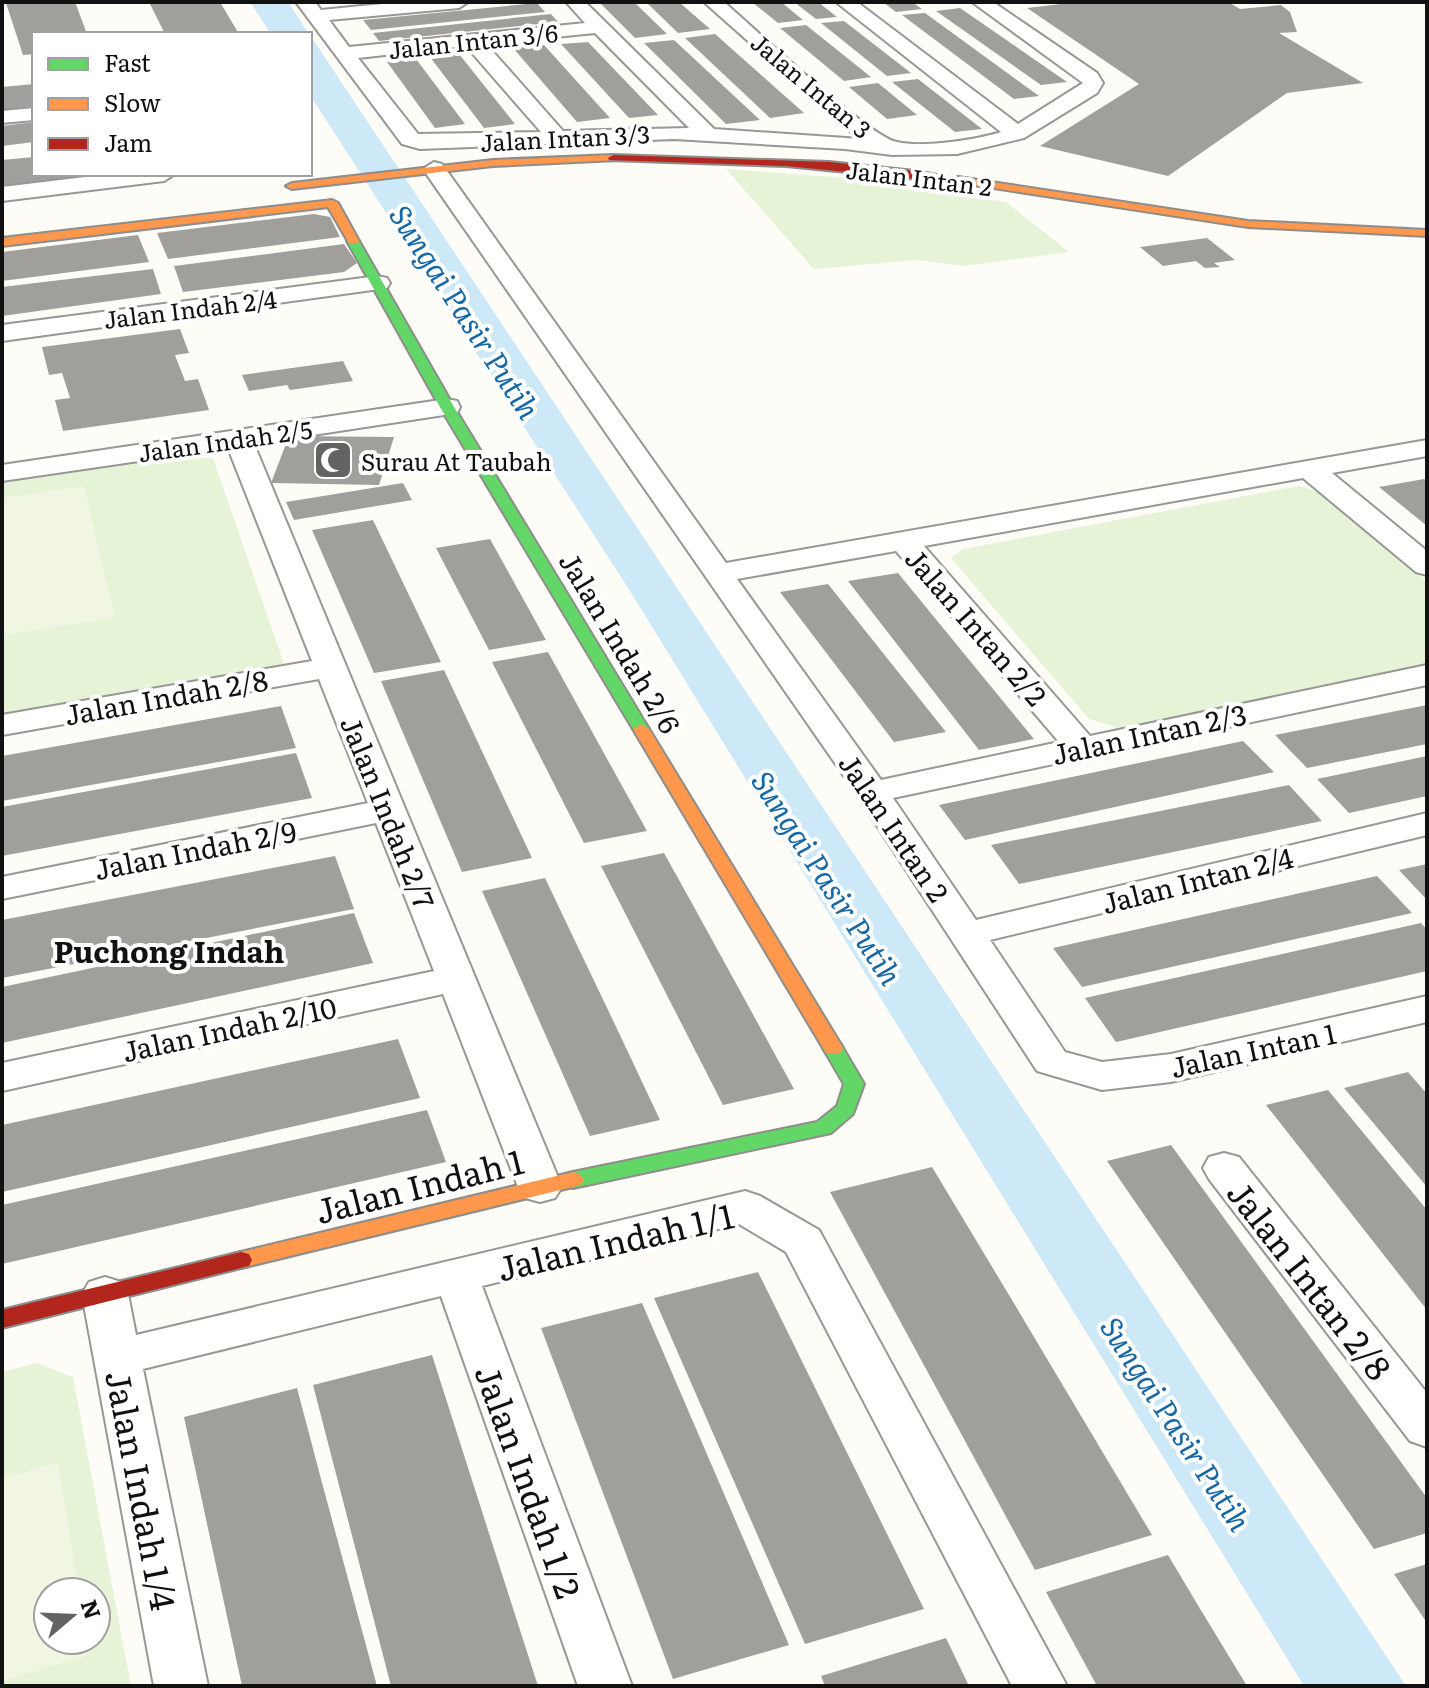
<svg xmlns="http://www.w3.org/2000/svg" width="1429" height="1688" font-family="Literata,serif">
<rect width="100%" height="100%" fill="#fdfcf7"/>
<path fill="#e7f3d7" fill-rule="evenodd" d="M726 169 848 178 1006 202 1069 252 963 266 918 260 814 269Z
M184 456 213 458 284 664 2 715V483Z
M1299 486 1322 493 1427 582V665L1119 728 1089 719 951 558 963 549Z
M37 1363 73 1377 131 1686H2V1372ZM48 1592H96V1640H48Z"/>
<path fill="#f0f6e1" d="M84 486 115 618 2 635V498Z
M58 1463 79 1592H48V1640H87L89 1655 2 1681V1478Z"/>
<path fill="#cde8f7" d="M250 2H288L309 34H271Z
M310 35 1406 1686H1304L630 591 310 95Z"/>
<path fill="#a19f9c" d="M75 2 87 34H34V54L23 55 6 3Z
M149 2H220L239 34H165Z
M599 2H634L667 34 635 38Z
M646 2H679L710 29 678 33Z
M752 2H781L803 20 778 23Z
M794 2H818L837 17 816 19Z
M883 2H912L922 9 896 12Z
M1078 2H1228L1240 9 1281 5 1290 12 1297 32 1279 33 1363 83 1287 93 1168 176 1040 146 1139 84 1027 8Z
M537 3 545 12 371 30 363 20Z
M960 8 1067 82 1041 85 936 11Z
M925 13 1039 96 1014 99 902 15Z
M551 14 558 22 379 41 373 33Z
M844 21 911 73 887 76 821 23Z
M806 25 871 77 844 81 780 28Z
M715 34 804 113 770 118 685 38Z
M674 40 760 120 726 124 644 43Z
M588 42 658 115 629 118 561 44Z
M544 45 610 118 577 122 513 48Z
M459 54 515 124 484 128 430 57Z
M416 59 465 124 435 128 387 62Z
M918 79 982 129 955 132 892 82Z
M878 83 917 115 887 119 849 87Z
M34 84V106L2 110V87Z
M34 122V142L2 146V126Z
M34 157V174L90 176 2 187V160Z
M314 214 330 217 340 237 168 259 157 233Z
M138 235 149 262 2 281V252Z
M1207 238 1235 260 1214 263 1220 267 1205 268 1196 261 1163 266 1140 247Z
M344 244 357 263 344 272 183 292 174 266Z
M153 269 161 294 2 316V287Z
M180 329 189 353 175 355 185 381 198 379 209 410 63 431 55 400 70 398 62 373 49 375 42 347Z
M343 361 353 381 290 390 287 385 249 391 242 375Z
M289 436 394 437 379 485 271 483Z
M1424 479 1427 482V526L1379 487Z
M403 483 412 500 294 520 286 502Z
M373 520 441 662 374 673 312 530Z
M490 539 546 640 489 650 436 548Z
M898 573 1034 739 979 750 848 581Z
M828 584 946 732 894 742 780 592Z
M548 652 647 831 584 843 492 662Z
M444 670 532 858 462 872 381 681Z
M1427 705V744L1307 768 1275 735Z
M281 706 296 748 2 801V756Z
M1243 741 1274 772 965 840 939 805Z
M296 753 312 798 2 856V807Z
M1427 756V796L1349 813 1317 779Z
M1289 785 1322 821 1019 884 991 845Z
M664 853 694 907 794 1089 723 1105 601 866Z
M335 856 354 909 2 978V920Z
M1427 864V900L1399 870Z
M1377 876 1412 913 1082 987 1053 948Z
M545 878 619 1033 660 1120 590 1136 482 891Z
M354 913 373 963 2 1043V987Z
M1421 923 1427 930V971L1116 1042 1085 998Z
M398 1039 420 1098 2 1192V1125Z
M1408 1072 1427 1094V1187L1344 1088Z
M1328 1090 1427 1210V1310L1266 1105Z
M427 1110 446 1162 2 1264V1205Z
M1171 1145 1427 1498V1533L1374 1549 1107 1161Z
M932 1167 1009 1295 1152 1535 1035 1570 830 1192Z
M758 1272 924 1609 805 1644 654 1298Z
M642 1303 789 1645 673 1679 541 1328Z
M432 1355 502 1574 538 1686H391L313 1385Z
M297 1388 321 1479 377 1686H242L184 1417Z
M1168 1555 1196 1602 1247 1686H1097L1046 1592Z
M1427 1564V1623L1394 1574Z
M946 1638 969 1686H825L821 1676Z"/>
<g fill="none" stroke-linecap="round" stroke-linejoin="round">
<defs>
<path id="street" d="M296 2H315L321 10 402 2H468L459 8 329 20 349 47 585 23 566 2H585L714 129 861 139 847 129 704 2H724C754 28 868 136 897 142 922 148 976 140 1001 132L836 2H857L1018 124 1083 83 972 2H993L1097 73 1103 83 1097 93 1024 138 957 154 892 155 845 149 674 139 420 149 402 144ZM595 33 689 128 563 131 486 44ZM466 46 541 132 418 134 358 58Z
M34 108V120L2 123V111Z
M434 162 442 164 726 563 1427 440V456L1332 473 1427 551V575L1416 572 1303 478 924 546 1090 736 1427 665V685L893 798 976 920 1427 813V835L990 940 1065 1052 1102 1062 1171 1054 1427 996V1022L1171 1082 1102 1090 1037 1071 855 792 423 169ZM896 551 1059 742 881 780 737 579Z
M110 174H175L164 181 2 201V187Z
M378 276 387 278 390 283 387 288 2 341V325Z
M447 399 457 401 460 407 457 413 254 444 562 1187 555 1198 540 1202 525 1198 518 1187 443 994 2 1091V1063L434 971 376 823 2 899V877L368 803 319 679 2 735V715L312 661 228 448 2 481V465Z
M1224 1153 1239 1157 1427 1393V1447L1410 1441 1209 1179 1203 1168 1209 1157Z
M745 1191 760 1196 819 1230 1067 1686H1012L786 1252 739 1224 482 1286 632 1686H578L441 1296 143 1369 208 1686H154L82 1294 89 1282 105 1277 121 1282 128 1294 136 1335Z"/>
<path id="fast" d="M349 239 359 241 454 407 649 729 647 733 641 734 633 729 440 407 347 241Z
M833 1041 840 1043 864 1084 853 1114 831 1133 573 1188 565 1185 562 1180 565 1175 573 1172 817 1122 837 1106 844 1084 823 1048 826 1043Z"/>
<path id="slow" d="M613 155 618 158 617 160 493 166 292 189 286 186 292 183 493 160Z
M958 177 1248 221 1427 230V236L1248 227 954 182 952 180Z
M332 200 338 203 359 241 357 243H349L328 207 2 246V238Z
M641 724 649 729 843 1048 840 1053H826L823 1048 633 729Z
M573 1172 581 1175 584 1180 581 1185 241 1268 233 1266 230 1260 233 1254 241 1252Z"/>
<path id="jam" d="M613 155 829 162 915 171 964 180 958 183 786 166 609 160 608 158Z
M241 1252 249 1254 252 1260 249 1266 2 1328V1310Z"/>
</defs>
<use href="#street" stroke="#979795" stroke-width="4"/>
<use href="#fast" stroke="#8e8d8b" stroke-width="4"/>
<use href="#slow" stroke="#8e8d8b" stroke-width="4"/>
<use href="#jam" stroke="#8e8d8b" stroke-width="4"/>
<use href="#street" fill="#fffffe" fill-rule="evenodd"/>
<use href="#fast" fill="#63d668" fill-rule="evenodd"/>
<use href="#slow" fill="#ff974d" fill-rule="evenodd"/>
<use href="#jam" fill="#b3261e" fill-rule="evenodd"/>
</g>
<defs>
<symbol id="mosque-square" viewBox="-11 -11 22 22"><rect x="-9" y="-9" width="18" height="18" rx="4" fill="#646362" stroke="#fff"/><path d="M3.5-4.9A6 6 0 1 0 3.5 4.9A5 5 0 1 1 3.5-4.9Z" fill="#fff"/></symbol>
</defs>
<g fill-rule="evenodd">
<use href="#mosque-square" x="311" y="438" width="44" height="44"/>
</g>
<g text-anchor="middle" dominant-baseline="central" stroke-width="8" stroke-linejoin="round" paint-order="stroke">
<g font-size="24" fill="#111" stroke="#fff">
<text transform="translate(473 40) rotate(-6)">Jalan Intan 3/6</text>
<text transform="translate(812 85) rotate(40)">Jalan Intan 3</text>
<text transform="translate(565 137) rotate(-3)">Jalan Intan 3/3</text>
<text transform="translate(919 177) rotate(7)">Jalan Intan 2</text>
<text transform="translate(190 308) rotate(-7)">Jalan Indah 2/4</text>
<text transform="translate(225 440) rotate(-8)">Jalan Indah 2/5</text>
</g>
<g font-size="24" fill="#111" stroke="#fff" text-anchor="start">
<text x="361" y="460">Surau At Taubah</text>
</g>
<g font-size="28" fill="#111" stroke="#fff">
<text transform="translate(977 626) rotate(49)">Jalan Intan 2/2</text>
<text transform="translate(621 642) rotate(59)">Jalan Indah 2/6</text>
<text transform="translate(166 696) rotate(-10)">Jalan Indah 2/8</text>
<text transform="translate(1149 733) rotate(-12)">Jalan Intan 2/3</text>
<text transform="translate(389 812) rotate(68)">Jalan Indah 2/7</text>
<text transform="translate(895 827) rotate(56)">Jalan Intan 2</text>
<text transform="translate(195 849) rotate(-11)">Jalan Indah 2/9</text>
<text transform="translate(1197 879) rotate(-14)">Jalan Intan 2/4</text>
<text transform="translate(229 1028) rotate(-12)">Jalan Indah 2/10</text>
<text transform="translate(1253 1049) rotate(-12)">Jalan Intan 1</text>
</g>
<g font-size="30" font-style="italic" fill="#1768a6" stroke="#fff">
<text transform="translate(466 311) rotate(57)">Sungai Pasir Putih</text>
<text transform="translate(828 877) rotate(57)">Sungai Pasir Putih</text>
<text transform="translate(1177 1423) rotate(57)">Sungai Pasir Putih</text>
</g>
<g font-size="30" font-weight="bold" fill="#111" stroke="#fff">
<text x="169" y="950">Puchong Indah</text>
</g>
<g font-size="34" fill="#111" stroke="#fff">
<text transform="translate(419 1184) rotate(-14)">Jalan Indah 1</text>
<text transform="translate(615 1240) rotate(-13)">Jalan Indah 1/1</text>
<text transform="translate(1311 1279) rotate(52)">Jalan Intan 2/8</text>
<text transform="translate(530 1481) rotate(70)">Jalan Indah 1/2</text>
<text transform="translate(143 1490) rotate(79)">Jalan Indah 1/4</text>
</g>
</g>
<rect width="1429" height="1688" fill="none" stroke="#111111" stroke-width="8"/>
<rect x="32" y="32" width="280" height="144" fill="#ffffff" stroke="#a0a0a0" stroke-width="2"/>
<rect x="48" y="58" width="40" height="12" fill="#63d668" stroke="#a0a0a0" stroke-width="2"/>
<text x="104" y="72" font-size="24" fill="#111111">Fast</text>
<rect x="48" y="98" width="40" height="12" fill="#ff974d" stroke="#a0a0a0" stroke-width="2"/>
<text x="104" y="112" font-size="24" fill="#111111">Slow</text>
<rect x="48" y="138" width="40" height="12" fill="#b3261e" stroke="#a0a0a0" stroke-width="2"/>
<text x="104" y="152" font-size="24" fill="#111111">Jam</text>
<g transform="translate(72 1616) rotate(71)"><circle r="38" fill="#ffffff" stroke="#a0a0a0" stroke-width="2"/>
<path d="M0-6L14 30L0 20L-14 30Z" fill="#646362"/>
<text y="-12" font-size="22" font-weight="bold" text-anchor="middle" fill="#111111">N</text>
</g>
</svg>
